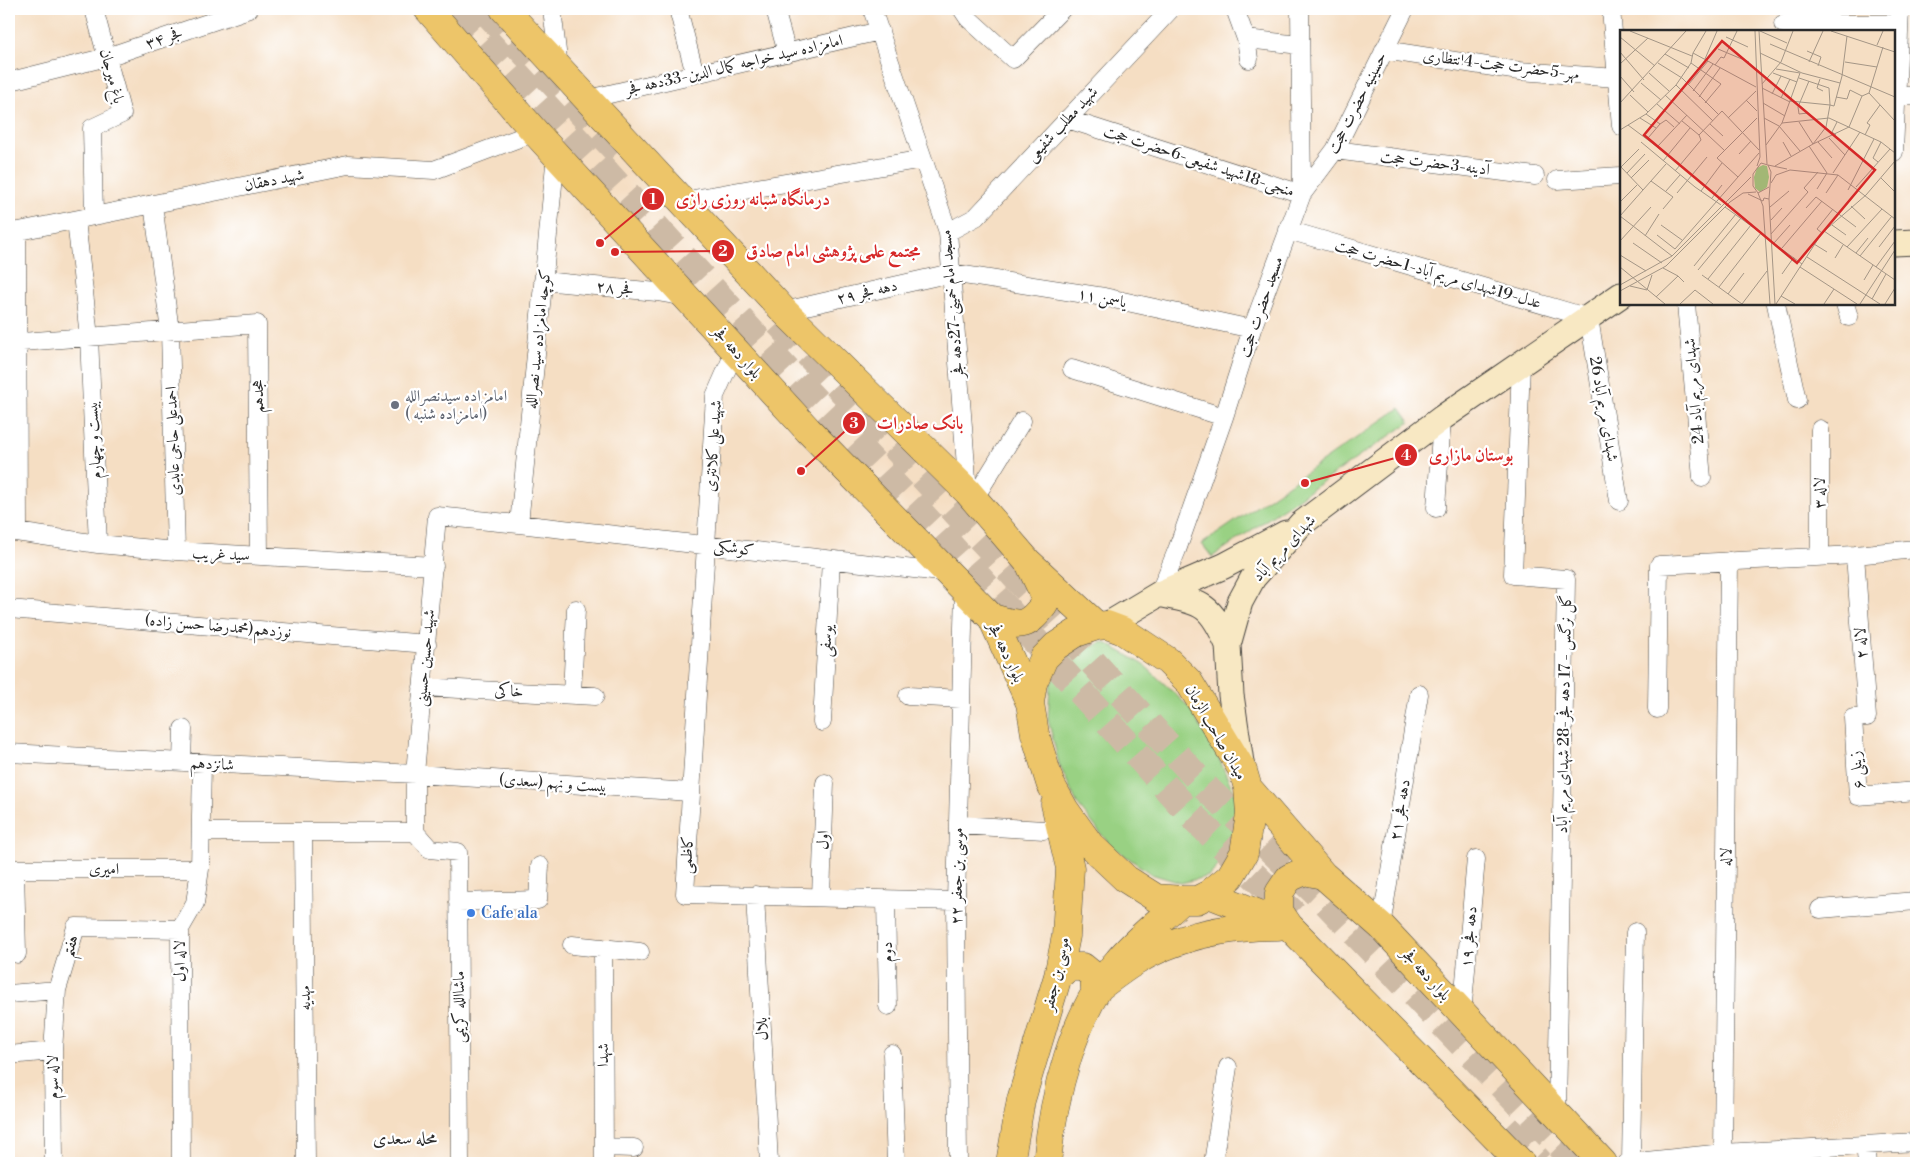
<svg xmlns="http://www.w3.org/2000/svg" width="1925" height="1172" font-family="'Libre Bodoni',Amiri,serif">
<rect width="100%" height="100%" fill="#fff"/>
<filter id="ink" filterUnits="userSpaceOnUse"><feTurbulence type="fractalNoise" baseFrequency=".02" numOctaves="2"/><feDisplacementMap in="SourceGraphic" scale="10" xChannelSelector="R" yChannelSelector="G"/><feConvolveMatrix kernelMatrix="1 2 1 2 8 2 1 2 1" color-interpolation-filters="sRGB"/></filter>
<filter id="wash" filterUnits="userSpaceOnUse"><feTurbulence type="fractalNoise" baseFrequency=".0096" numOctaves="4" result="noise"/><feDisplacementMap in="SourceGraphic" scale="20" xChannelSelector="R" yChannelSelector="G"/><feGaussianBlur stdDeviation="1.12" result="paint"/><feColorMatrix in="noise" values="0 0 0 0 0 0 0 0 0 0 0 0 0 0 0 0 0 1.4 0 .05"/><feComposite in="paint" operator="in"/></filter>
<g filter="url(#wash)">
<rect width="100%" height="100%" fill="#f5dec3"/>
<path fill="#99d183" stroke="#627e57" d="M1400 408 1410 422 1212 557 1202 544Z
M1104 642 1143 664 1188 706 1217 754 1236 797 1238 844 1209 876 1181 883 1151 874 1110 845 1078 805 1059 764 1048 719 1050 685 1068 655Z"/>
</g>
<g filter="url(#ink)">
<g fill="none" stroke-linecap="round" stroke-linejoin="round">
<path stroke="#cdbaa5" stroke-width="28" stroke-dasharray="28 14" stroke-linecap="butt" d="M457 9 776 359 936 530 1191 815 1294 914
M484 9 621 155
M779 323 986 544 1209 791 1325 901 1576 1163
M1506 1128 1540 1163"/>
<defs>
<path id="street" d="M552 9 559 68
M678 9 695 74
M775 9 787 53
M872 9 948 232 968 492
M962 9 968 18 1013 59 1062 9
M1235 9 1246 39 1300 45
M1611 9 1621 126
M1783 24H1899
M1246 39 1249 59
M1384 50 1519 71 1617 78
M15 80 107 57 249 9
M1896 96H1916
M588 99 880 31
M1067 119 1302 194 1335 150 1405 9
M1335 150 1535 176
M1894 152 1900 9
M1557 180 1621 176
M682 201 923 159
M153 204 170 331 176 551
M94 216 92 128 122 114 94 9
M76 220 89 337 98 544
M1288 230 1589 318 1619 501
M17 231 18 532
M948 232 976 217 1171 9
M9 233 348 165 434 170 535 132
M543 281 657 292 686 297
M1686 304 1702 478
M1776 304 1797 400
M1845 304 1849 317
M784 311 951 273 1104 297 1252 329
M9 343 257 324 259 556
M735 351 715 396 685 894 956 901
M1521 364 1513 575 1566 579 1557 1113
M1072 369 1224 417
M1820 429V557
M974 499 1022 421
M1436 508 1442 418
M519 524 556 155
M9 531 98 544 176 551 434 566
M1855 555 1867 717 1853 718 1858 796 1916 791
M1159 594 1177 550 1224 417 1252 329 1302 194 1300 9
M9 609 427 644
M422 687 595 696
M572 694 576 609
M908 696 961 699
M1657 709 1659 565 1855 555 1916 549
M822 722 831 560
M9 753 415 774 691 792
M182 762 183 729
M958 825 1044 830
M201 832H415
M303 832 306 1163
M9 869H200
M15 869 17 954
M755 895 769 1163
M821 897 825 783
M886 899 888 1006
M458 902 538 900 540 866
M1820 909 1916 901
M1381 926 1419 694
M572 945 640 952
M603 948 604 1163
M9 994 57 990 76 927 180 929
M1462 1014 1476 859
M892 1054 896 1163
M9 1055 53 1051
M1865 1145 1867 1163
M604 1147 634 1148
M1723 1153 1729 561
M1631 1162 1635 932
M54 1163 53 1051 57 990
M181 1163 180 929 195 903 200 869 202 763
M460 1163 458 852 430 849 415 832V774L437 516 519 524 949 573
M958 1163 956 901 964 589
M1213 1163 1228 1067
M1627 1163 1723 1153 1916 1142"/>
<path id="secondary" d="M1894 243 1916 242
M1159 594C1203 603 1210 603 1228 645
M1107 625 1159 594 1224 566 1286 533
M1242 769 1231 695 1228 645 1240 602 1253 578 1301 524 1442 418 1621 295"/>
<path id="primary" d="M428 9 535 132 808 430 992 618 1030 703
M504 9 784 311 968 492 1028 562 1097 626
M992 618C1021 625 1024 630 1044 605L1043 592 1031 567
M1248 788 1250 814 1244 853 1230 877 1209 894 1197 900H1182L1156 898 1126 879 1090 845 1065 810 1050 783 1035 734 1030 703 1033 683 1044 658 1056 646 1076 633 1097 626 1107 625 1123 631 1168 661 1189 682 1243 771 1248 788 1323 875 1381 926 1603 1163
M1209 894 1289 926 1521 1163
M1289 926 1279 911V893L1289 878 1305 871 1323 875
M1058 976 1069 967H1083L1094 976 1095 990C1108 981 1120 971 1133 963 1177 935 1227 926 1278 926
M1010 1163 1021 1100 1058 976 1066 936 1070 868 1055 804
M1047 1163C1053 1096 1073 1013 1118 961 1136 939 1161 920 1182 900"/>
</defs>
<use href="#street" stroke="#494642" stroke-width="19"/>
<use href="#secondary" stroke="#494642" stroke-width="27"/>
<use href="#primary" stroke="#494642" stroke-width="29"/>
<use href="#street" stroke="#fff" stroke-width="18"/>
<use href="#secondary" stroke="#f8e8c3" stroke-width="25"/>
<use href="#primary" stroke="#edc569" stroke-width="28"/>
</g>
</g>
<circle fill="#6b7280" stroke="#fff" stroke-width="2" cx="395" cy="405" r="5"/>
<circle fill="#3f7fe0" stroke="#fff" stroke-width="2" cx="471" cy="913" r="5"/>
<g text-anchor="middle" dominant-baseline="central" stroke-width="4.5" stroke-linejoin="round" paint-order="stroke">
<g font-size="16" fill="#2b2b2b" stroke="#fff">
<text transform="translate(164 38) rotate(-19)">فجر ۳۴</text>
<text transform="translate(734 65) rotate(-13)">امامزاده سید خواجه کمال الدین-33دهه فجر</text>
<text transform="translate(1501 65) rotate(7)">مهر-5حضرت حجت-4انتظاری</text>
<text transform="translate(112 76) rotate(75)">باغ میرجان</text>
<text transform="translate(1357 103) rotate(-63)">حسینیه حضرت حجت</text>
<text transform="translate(1062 124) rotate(-47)">شهید مطلب شفیعی</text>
<text transform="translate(1199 161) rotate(18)">منجی-18شهید شفیعی-6حضرت حجت</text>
<text transform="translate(1435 163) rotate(7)">آدینه-3حضرت حجت</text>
<text transform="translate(274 180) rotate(-11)">شهید دهقان</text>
<text transform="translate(1438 274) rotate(16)">عدل-19شهدای مریم آباد-1حضرت حجت</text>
<text transform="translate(615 288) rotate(5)">فجر ۲۸</text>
<text transform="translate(867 292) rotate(-13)">دهه فجر ۲۹</text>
<text transform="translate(1102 298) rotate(11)">یاسمن ۱۱</text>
<text transform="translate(952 304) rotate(-95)">مسجد امام خمینی-27دهه فجر</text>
<text transform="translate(1261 307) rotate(-71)">مسجد حضرت حجت</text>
<text transform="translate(538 339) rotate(-84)">کوچه امامزاده سید نصرالله</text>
<text transform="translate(737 352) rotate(48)">بلوار دهه فجر</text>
<text transform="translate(1694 391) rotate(-95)">24 شهدای مریم آباد</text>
<text transform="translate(258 396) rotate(-90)">هجدهم</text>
<text transform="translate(1604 409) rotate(80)">26 شهدای مریم آباد</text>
<text transform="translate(94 440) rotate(-93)">بیست و چهارم</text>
<text transform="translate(173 441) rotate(-92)">احمدعلی حاجی عابدی</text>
<text transform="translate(713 446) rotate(-86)">شهید علی کلانتری</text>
<text transform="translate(1820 493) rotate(-90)">لاله ۳</text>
<text transform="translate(734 548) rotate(7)">کوشکی</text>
<text transform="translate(1284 548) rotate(-47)">شهدای مریم آباد</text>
<text transform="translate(221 554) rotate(3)">سید غریب</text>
<text transform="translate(218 626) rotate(5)">نوزدهم(محمدرضا حسن زاده)</text>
<text transform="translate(826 641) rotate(-87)">یوسفی</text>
<text transform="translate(1861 643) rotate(-94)">لاله ۲</text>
<text transform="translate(1006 652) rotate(65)">بلوار دهه فجر</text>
<text transform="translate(425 658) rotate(-85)">شهید حسین حسینی</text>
<text transform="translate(509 691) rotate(3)">خاکی</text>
<text transform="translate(1564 714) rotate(-89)">گل نرگس - 17 دهه فجر-28 شهدای مریم آباد</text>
<text transform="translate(1216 732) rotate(60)">میدان صاحب الزمان</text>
<text transform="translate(212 764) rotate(3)">شانزدهم</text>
<text transform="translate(1857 770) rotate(-97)">زینلی ۶</text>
<text transform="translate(553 783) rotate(4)">بیست و نهم (سعدی)</text>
<text transform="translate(1400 810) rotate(-81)">دهه فجر ۲۱</text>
<text transform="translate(823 840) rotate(-88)">اول</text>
<text transform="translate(687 855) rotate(-87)">کاظمی</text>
<text transform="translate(1726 857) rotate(-89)">لاله</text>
<text x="104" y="869">امیری</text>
<text transform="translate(957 876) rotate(-89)">موسی بن جعفر ۲۲</text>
<text transform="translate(1469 937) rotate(-85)">دهه فجر ۱۹</text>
<text transform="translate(70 946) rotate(-73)">هفتم</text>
<text transform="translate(887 952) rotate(-91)">دوم</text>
<text transform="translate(180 961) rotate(-90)">لاله اول</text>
<text transform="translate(1056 974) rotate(-77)">موسی بن جعفر</text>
<text transform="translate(1426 974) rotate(48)">بلوار دهه فجر</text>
<text transform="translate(305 998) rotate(-91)">مهدیه</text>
<text transform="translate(459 1007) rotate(-90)">ماشاالله کریمی</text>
<text transform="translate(762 1029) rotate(-93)">بلال</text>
<text transform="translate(603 1055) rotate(-90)">شهدا</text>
<text transform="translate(53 1077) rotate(-90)">لاله سوم</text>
</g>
<g font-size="16" fill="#5b616d" stroke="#fff" text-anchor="start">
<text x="405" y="396">امامزاده سیدنصرالله<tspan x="405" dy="18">( امامزاده شنبه)</tspan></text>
</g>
<g font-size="16" fill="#366cbe" stroke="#fff" text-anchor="start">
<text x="481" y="913">Cafe ala</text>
</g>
<g font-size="18" fill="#2b2b2b" stroke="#fff">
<text x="405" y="1138">محله سعدی</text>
</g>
</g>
<g transform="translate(1620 30)">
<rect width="275" height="275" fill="#f5dec3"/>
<path d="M143 135 147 136 149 147 147 157 140 162 135 158 134 147 137 138Z" fill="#99d183"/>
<path fill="none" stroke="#a49686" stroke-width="1" d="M10 1 72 26M135 1 140 127 137 136M139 1 147 134M140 1 167 13M211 1 275 22M0 7 35 36M106 7 128 17M150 14 275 67M257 15 263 1M98 19 129 32M187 21 201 27 198 36M0 22 24 50M73 23 136 57M140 23 182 43 220 53M45 24 69 38M85 29 97 1M189 32 203 1M225 32 257 37M38 33 62 48 99 85M71 33 101 54 85 73M0 34 28 8M95 35 101 27 104 28 117 1M29 43 49 61M153 43 177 52M0 46 14 62M200 49 197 58 203 61M21 53 41 70M142 54 161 32 173 1M56 55 93 91M68 55 88 31M142 58 170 72M73 61 93 34M249 63 275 91M152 64 161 46M10 65 28 82M45 65 104 120M79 67 100 38M216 67 227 69 230 60 242 66M161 68 170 49M126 70 137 81M170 71 210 75 209 58 179 48M0 73 66 1M143 73 165 86M37 74 60 94M188 83 179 84 178 77 189 51M26 84 40 94 46 90 54 97M20 88 36 98M108 88 136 61M144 88 159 96 180 121M62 91 79 105M179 92 193 114 229 97 242 66 249 63 263 17M162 93 209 88 261 112 275 123M90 94 103 106M8 95 48 125M0 100 26 84 56 55 71 33 73 23 86 1M216 105 212 102 217 92M245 105 250 95 247 93 260 75M28 108 40 94M209 108 225 125M21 112 75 157 101 175M163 112 171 126M198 112 212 128M146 115 162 93 180 43 156 39M38 116 67 85M189 116 207 143 197 159M119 124 131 111M43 131 70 98M258 132 253 128 261 112M148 135 167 139M0 136 23 160M155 136 193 114 206 97 210 75 214 76 222 46 227 6M1 137 19 119M55 141 81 110 79 105 102 81 139 120M7 143 25 124M213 143 240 102M118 147 97 128 137 88M11 148 29 130M261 148 275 162M31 151 53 167 43 179M151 153 156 145 170 140 218 145 275 189M149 157 138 163 133 156V144L141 133 148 135 151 142 149 169 155 274M236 157 270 119M228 160 254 109M46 161 60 145M81 161 102 133M57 163 87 127M138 163 143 176 150 274M206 163 218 145M128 164 143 171 144 168 149 169M92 168 102 155M0 172 17 155M231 176 245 189M105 177 141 203M150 177 169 161M186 178 196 167 236 197M0 186 46 134M0 186 52 226M151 190 162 178M41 195 62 210M212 195 226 205M204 201 275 250M202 203 197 199 213 179M151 204 188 162 184 158 198 142M37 205 55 219M25 206 39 184M0 211 31 177M152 212 182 234M13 213 42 233M154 213 170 195M194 214 207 222M227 217 262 179M259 217 275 196M162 218 202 171M55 219 139 123M236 223 248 208M0 225 26 241M240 226 272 186M187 227 260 274M215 228 223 215M74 236 116 184M0 237 45 274M180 237 237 274M256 237 275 211M43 238 58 246M78 240 121 188M162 244 174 227M82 245 122 274M88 249 131 195M244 250 253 235M0 255 52 226 131 147M10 256 27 260 32 245M99 257 141 203M0 261 46 236 110 172 123 163 136 162M108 264 124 243M161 266 175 274M36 267 58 246 64 252M252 269 266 244M60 274 75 260 93 274M122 274 147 241M156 274 202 203 246 165 275 131M204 274 214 259M240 274 275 220M265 274 275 258"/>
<path fill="#d62828" fill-opacity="0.15" stroke="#d62828" stroke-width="2.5" d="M102 11 255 140 177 233 24 105Z"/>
<rect width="275" height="275" fill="none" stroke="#2b2b2b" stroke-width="2.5"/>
</g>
<path fill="none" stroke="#d62828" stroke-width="2" d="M600 243L653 199M615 252L723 251M801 471L854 423M1305 483L1406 455"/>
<g fill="#d62828" stroke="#fff" stroke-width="2">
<circle cx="600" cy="243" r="5"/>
<circle cx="615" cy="252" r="5"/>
<circle cx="801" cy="471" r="5"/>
<circle cx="1305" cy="483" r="5"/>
<circle cx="653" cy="199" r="12"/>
<circle cx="723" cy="251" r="12"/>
<circle cx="854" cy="423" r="12"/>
<circle cx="1406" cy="455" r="12"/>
</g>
<g font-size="15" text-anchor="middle" font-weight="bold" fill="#fff">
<text x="653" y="204">1</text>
<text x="723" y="256">2</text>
<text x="854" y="428">3</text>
<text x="1406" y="460">4</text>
</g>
<g font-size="18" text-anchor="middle" font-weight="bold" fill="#d62828" stroke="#fff" stroke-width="4.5" stroke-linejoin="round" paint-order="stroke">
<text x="753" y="205">درمانگاه شبانه روزی رازی</text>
<text x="833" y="257">مجتمع علمی پژوهشی امام صادق</text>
<text x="920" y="429">بانک صادرات</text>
<text x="1471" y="461">بوستان مازاری</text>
</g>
<rect width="1925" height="1172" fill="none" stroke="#fff" stroke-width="30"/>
</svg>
